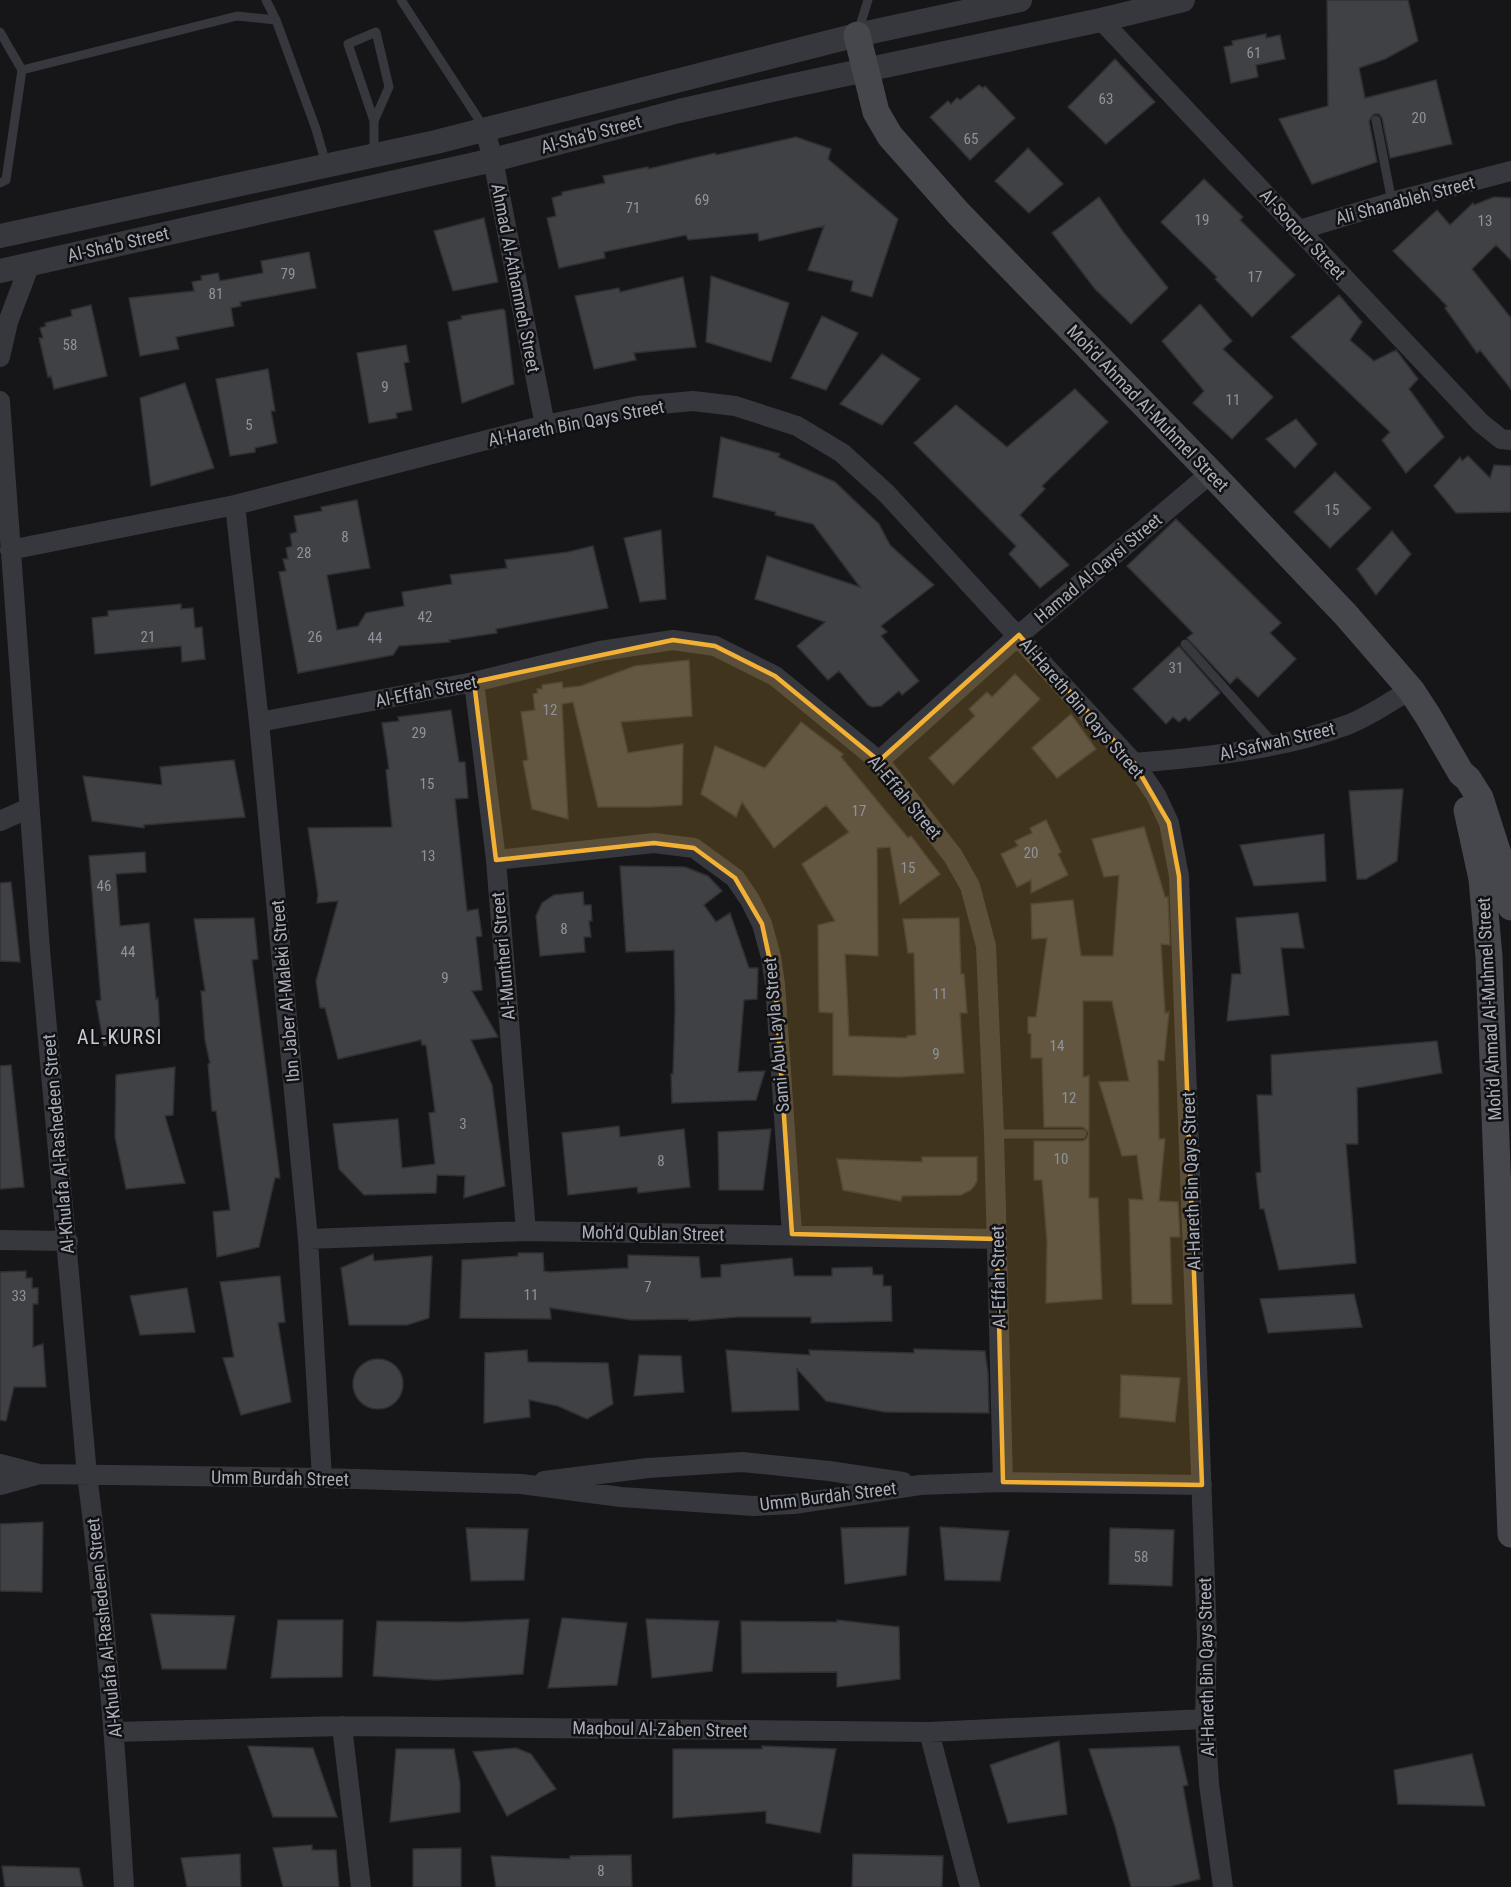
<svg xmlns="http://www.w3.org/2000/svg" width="1511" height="1887" font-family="'Roboto Condensed',sans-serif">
<rect width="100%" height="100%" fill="#161618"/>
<path fill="#404145" stroke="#303034" stroke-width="1.5" d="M1327 0H1408L1418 41 1385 59 1359 68 1365 98 1436 80 1452 144 1390 158 1382 118 1379 114H1374L1369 121 1377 162 1312 184 1279 119 1328 106Z
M1266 34V38L1280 35 1285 59 1256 65 1258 77 1231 83 1224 47 1233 45 1232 41Z
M1115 59 1155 102 1106 144 1068 107Z
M979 85 983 88 985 86 1015 118 970 160 930 117 948 101 951 104 957 98 960 100Z
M796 137 831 149 828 159 898 219 872 297 851 291 853 281 808 270 824 226 759 241 758 233 688 240 686 235 604 252 605 258 559 268 547 218 556 216 552 198 562 195V192L605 183 603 176 648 167V169L715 153 716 155Z
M1028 148 1063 184 1029 213 995 181Z
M1204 179 1243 217 1240 220 1295 275 1252 317 1215 279 1217 277 1161 222Z
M1099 197 1124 233 1168 288 1131 324 1095 289 1052 233Z
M1494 197 1511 198V260L1496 245 1472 269 1511 318V389L1480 350 1477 353 1445 308 1447 306 1393 251 1437 210 1450 225 1473 203 1474 205Z
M484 218 498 282 453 291 434 231Z
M309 252 316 288 240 302 241 306 231 308 234 326 176 337 179 349 140 356 129 298 194 291 192 282 202 280 201 276 218 273 220 281 263 273 261 261Z
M711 276 789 303 771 362 706 342Z
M683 277 696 347 634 353 636 360 594 369 575 296 619 288 620 292Z
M1339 295 1362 322 1350 340 1374 361 1396 350 1418 379 1409 389 1444 437 1406 473 1382 440 1390 432 1291 337Z
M1200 304 1232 341 1223 349 1273 397 1232 439 1193 403 1204 391 1162 341Z
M91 305 107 376 54 389 51 376 48 377 39 338H43L40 328 46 326 45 323 72 316 71 310Z
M503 309 505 311 514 384 462 403 448 322 462 319 461 316Z
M822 316 858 333 826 390 791 378Z
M406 345 409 362 404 363 412 410 396 413 397 418 369 423 357 353Z
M882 354 920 379 882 425 840 404Z
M268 369 275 411H271L277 443 255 448V452L230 456 216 379Z
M185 383 214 468 151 486 140 398Z
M1075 389 1108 422 1042 486 1045 489 1020 515 1069 565 1040 588 1009 554 1016 546 914 443 956 405 1007 447Z
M1296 419 1317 444 1295 468 1266 439Z
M721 437 780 454 778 457 835 482 879 524 890 545 934 585 881 626 887 632 881 636 919 681 902 695 899 691 881 706 872 707 868 705 839 671 828 680 797 646 825 622 755 599 767 556 860 587 813 524 775 515 776 512 713 497Z
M1468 456 1490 478 1494 465 1511 466V512L1456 513 1434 486 1460 457 1462 461Z
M1335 472 1371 508 1330 548 1294 512Z
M357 500 370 568 327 575 337 630 358 626 366 613 404 606 402 592 452 584 450 575 507 568 505 560 568 552 593 546 608 608 496 629 497 633 449 640 450 642 399 646 393 655 298 673 279 572 286 571 283 559H288L286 548 292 546 290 534 297 532 294 516 322 511 321 507Z
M1176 519 1281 623 1270 633 1296 659 1258 697 1237 677 1230 684 1187 638 1193 633 1127 566Z
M661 530 666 599 640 602 624 538Z
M1392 531 1411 554 1376 595 1357 569Z
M181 604V609L193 608 195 628 202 627 205 659 182 662 181 646 95 654 92 618 108 616V611Z
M1179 646 1220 693 1189 721 1185 717 1179 722 1173 717 1166 724 1133 689Z
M689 660 692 716 621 722 628 753 683 744 682 805 650 807H598L573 702 562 704 568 819 532 809 523 761 528 760 521 712 535 710 533 694 538 693 537 689H542V685L562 682 563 688 581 686 635 666Z
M1015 674 1040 699 953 785 929 758 975 716 969 709 987 692 992 697Z
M451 710 459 762H465L468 798 455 799 467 911 478 909 482 936 476 937 482 990 472 991 498 1037 471 1040 492 1085 505 1186 464 1198 465 1176 437 1175 436 1193 364 1195 339 1169 333 1124 398 1119 402 1168 435 1164 429 1113 435 1112 426 1045H422L421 1040 338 1059 325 1008H320L316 981 338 901 317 903 318 894 308 828 392 827 386 770 389 769 382 723 399 721 398 717Z
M1071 714 1096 749 1057 778 1032 748Z
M801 722 843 754 841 757 908 838 911 836 940 874 900 904 890 847 877 848 878 956 845 954 849 1036 907 1038V1036L916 1035 914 953H908L903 919 959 918 961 974H964L967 1013H960L964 1073 898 1077 833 1075V1013L819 1012 818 925 835 921 802 864 849 832 826 805 774 848 742 802 736 817 701 794 715 746 765 768Z
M234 760 245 817 144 825V828L92 821 83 776 162 785 160 767Z
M1403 789 1397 861 1366 879H1357L1349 791Z
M1046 820 1061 852 1058 854 1068 875 1031 893V880L1017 887 1001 854 1018 846 1015 841 1032 833 1030 828Z
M1144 827 1165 897H1168L1170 945 1161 944 1165 1013 1169 1012 1164 1061 1158 1060 1159 1139H1165L1159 1201 1178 1202 1180 1237H1170L1172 1304H1132L1129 1199 1143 1200 1137 1155 1122 1156 1099 1082 1129 1081 1112 1001H1083V1077L1089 1076V1198H1098L1102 1299 1046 1303 1047 1241 1042 1180H1034V1141H1083L1087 1138 1089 1133 1083 1127H1044L1042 1058H1031V1034L1028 1033V1017H1036L1047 938 1032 939 1031 904 1073 900 1081 956H1113L1119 875 1104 877 1092 839Z
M1324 834 1326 881 1254 886 1240 845Z
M145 852 146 872 116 874 120 926 149 923 156 999 158 998 160 1036 104 1046 96 1001 101 1000 89 856Z
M620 866 685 867 708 876 722 891 704 905 716 922 730 913 749 968H758L757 999 744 1000 738 1072 765 1071 756 1100 672 1103 671 1074H673L675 1009 674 950 626 952Z
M11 882 20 962 0 961V883Z
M583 892 584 905H591L592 921H589L591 937H584L585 952 540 956 536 916 542 903 554 895Z
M1298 913 1304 948H1281L1289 1015 1227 1021 1232 974H1241L1236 918Z
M254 918 258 959 252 960 280 1178H275L259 1247 217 1257 213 1212 230 1210 216 1111H212L208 1064 210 1063 205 1040 201 991H205L194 919Z
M1437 1041 1442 1073 1357 1088 1358 1144H1346L1356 1263 1279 1270 1264 1209H1260L1256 1173 1261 1172 1257 1095H1272L1271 1055Z
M11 1065 24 1187 0 1189V1066Z
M175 1067 173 1115 165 1116 185 1183 126 1189 115 1137 116 1075Z
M619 1126 620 1137 684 1129 690 1187 638 1193 637 1187 568 1195 562 1133Z
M771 1129 763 1190H719L718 1132Z
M922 1157H977V1181L974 1186 971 1190 961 1195 902 1196 901 1201 843 1190 837 1159 922 1162Z
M518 1253H543L544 1271 550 1272 628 1268V1255L699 1257 701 1278 721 1277V1265L792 1258 794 1276H832V1268L872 1267 873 1275H883V1286H891L892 1321 811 1323V1317H738L689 1321V1319L632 1320 550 1308 551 1319 460 1318 462 1260 518 1256Z
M373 1254 374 1261 432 1256 429 1318 407 1325H349L341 1268Z
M26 1271V1278H32V1288H38V1304H33V1347L43 1344 46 1387H14L6 1421 0 1420V1272Z
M280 1276 285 1322 278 1323 291 1402 241 1415 223 1358 234 1357 220 1282Z
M187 1288 195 1332 140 1335 130 1296Z
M1354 1294 1362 1327 1268 1333 1260 1299Z
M914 1349 985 1351 988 1373 989 1413 885 1412 826 1401 797 1369 799 1410 732 1412 726 1350 810 1355 809 1350 914 1353Z
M527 1350 528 1362 608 1363 613 1404 587 1419 558 1406 529 1400 530 1417 484 1423 485 1353Z
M639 1355 681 1356 684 1392 634 1396Z
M353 1384a25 25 0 1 1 50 0a25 25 0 1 1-50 0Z
M1121 1375 1180 1378 1175 1422 1120 1417Z
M43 1522 42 1592 0 1591V1524Z
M909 1527 906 1575 845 1584 841 1528Z
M940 1527 1009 1531 1000 1581 945 1580Z
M466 1528 528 1529 524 1580 471 1581Z
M1110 1528 1174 1530 1172 1586 1109 1584Z
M151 1614 235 1616 226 1669H162Z
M562 1618 627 1623 617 1685 548 1688Z
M529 1619 523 1674 437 1680 373 1676 377 1621 462 1622Z
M646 1619 719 1621 712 1671 652 1678Z
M278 1620H343L342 1677 271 1678Z
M837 1620 899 1627 900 1679 837 1687V1672L742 1673 741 1621 837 1622Z
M1059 1741 1067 1814 1008 1823 990 1765Z
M248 1746 313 1748 337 1817H273Z
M762 1746 836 1749 820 1833 766 1823V1811L673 1818V1749H762Z
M1179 1746 1188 1785 1183 1786 1200 1879 1169 1887H1131L1115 1826 1089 1749Z
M516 1748 531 1754 556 1789 507 1816 473 1752Z
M396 1749H454L460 1783V1812L390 1822Z
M1472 1754 1485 1806 1398 1804 1394 1770Z
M312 1845V1850H336L339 1887H283L273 1848Z
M461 1848V1887H413V1849Z
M240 1854 241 1887H187L181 1858Z
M853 1854 943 1856 942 1887H852Z
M631 1855 632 1887H496L491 1856 570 1859V1856Z
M2 1866 79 1868 83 1887H5Z"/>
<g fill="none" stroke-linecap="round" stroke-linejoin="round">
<path stroke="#37383d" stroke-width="9" d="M266 0 276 20
M401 0 485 129
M0 32 22 70 6 180 0 183
M858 32 868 0
M22 70 237 16 276 20 316 129 326 164
M1376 120 1392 202
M374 153V121L389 87 376 32 348 44 374 121
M1185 644 1275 745
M994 1134H1082"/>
<path stroke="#37383d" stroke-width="20" d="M1101 20 1481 423 1501 439 1511 440
M485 130 493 160 545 425
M1299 230 1392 202 1511 171
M0 357 8 322 30 264
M0 401 40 950 87 1475C105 1612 116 1749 124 1887
M235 505 259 722 308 1239 322 1478
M10 550 235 505 545 425 638 406 693 401 735 406 797 426 842 453 887 494 1134 763 1156 795 1169 823 1179 876 1207 1637 1205 1719 1209 1784 1223 1887
M474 682 496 860 526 1231
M259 722 474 682 600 651 673 640 715 646 775 676 879 761 953 856 970 886 986 946 994 1134 1003 1482
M879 761 1019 635 1211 473
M1134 763C1206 757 1279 750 1347 725 1369 717 1390 701 1411 690
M0 821 29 808
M496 860 654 843 694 848 735 878 750 900 762 924 771 957 775 984 792 1234
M308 1239 526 1231 997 1239
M0 1240 68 1241
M0 1464 39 1474 322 1478 521 1484 621 1497 754 1506 794 1504 920 1485 1003 1482 1202 1485
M544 1481 648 1468 742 1462 829 1471 903 1482
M0 1485 36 1475
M342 1726 361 1887
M114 1732 342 1726 929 1732 1205 1719
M929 1732 970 1887"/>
<path stroke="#37383d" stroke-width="24" d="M0 236 436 142 857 35 1020 0
M0 271 493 160 679 111 790 86 1101 20 1183 0"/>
<path stroke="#45474d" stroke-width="27" d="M857 35 876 112 890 136 959 214 1211 473 1346 615 1411 690 1428 716 1461 773 1468 779 1480 798 1498 854 1511 907
M1467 810 1482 879 1489 957 1511 1534"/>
</g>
<path fill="#f2b134" fill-opacity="0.2" stroke="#f2b134" stroke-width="4.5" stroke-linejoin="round" d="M1019 635 1134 763 1169 823 1179 876 1202 1485 1003 1482 997 1239 792 1234 775 984 762 924 735 878 694 848 654 843 496 860 474 682 673 640 715 646 775 676 879 761Z"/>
<g text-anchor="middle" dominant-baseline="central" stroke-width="5" stroke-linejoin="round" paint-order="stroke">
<g font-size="15" fill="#8e929b">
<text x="1254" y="53">61</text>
<text x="1106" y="99">63</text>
<text x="1419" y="118">20</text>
<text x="971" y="139">65</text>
<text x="702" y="200">69</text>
<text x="633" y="208">71</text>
<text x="1202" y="220">19</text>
<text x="1485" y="221">13</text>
<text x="288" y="274">79</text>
<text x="1255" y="277">17</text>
<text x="216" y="294">81</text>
<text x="70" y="345">58</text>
<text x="385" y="387">9</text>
<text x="1233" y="400">11</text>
<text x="249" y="425">5</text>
<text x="1332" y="510">15</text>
<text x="345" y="537">8</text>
<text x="304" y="553">28</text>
<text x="425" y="617">42</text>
<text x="148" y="637">21</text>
<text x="315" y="637">26</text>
<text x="375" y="638">44</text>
<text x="1176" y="668">31</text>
<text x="550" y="710">12</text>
<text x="419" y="733">29</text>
<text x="427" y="784">15</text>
<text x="859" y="811">17</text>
<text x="1031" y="853">20</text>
<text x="428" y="856">13</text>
<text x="908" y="868">15</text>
<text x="104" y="886">46</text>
<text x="564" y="929">8</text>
<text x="128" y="952">44</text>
<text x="445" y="978">9</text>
<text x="940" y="994">11</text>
<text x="1057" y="1046">14</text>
<text x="936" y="1054">9</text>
<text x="1069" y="1098">12</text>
<text x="463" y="1124">3</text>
<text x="1061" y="1159">10</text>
<text x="661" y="1161">8</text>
<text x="648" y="1287">7</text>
<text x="531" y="1295">11</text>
<text x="19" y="1296">33</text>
<text x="1141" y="1557">58</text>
<text x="601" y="1871">8</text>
</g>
<g font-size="18" fill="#a8adb8" stroke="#111113">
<text transform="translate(591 134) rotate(-15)">Al-Sha'b Street</text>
<text transform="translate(1405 200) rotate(-15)">Ali Shanableh Street</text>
<text transform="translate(1303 234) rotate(47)">Al-Soqour Street</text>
<text transform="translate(118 244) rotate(-13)">Al-Sha'b Street</text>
<text transform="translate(516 278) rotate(79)">Ahmad Al-Athamneh Street</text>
<text transform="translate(1148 408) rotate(46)">Moh’d Ahmad Al-Muhmel Street</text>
<text transform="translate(576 423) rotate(-11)">Al-Hareth Bin Qays Street</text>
<text transform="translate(1098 568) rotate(-40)">Hamad Al-Qaysi Street</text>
<text transform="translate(426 691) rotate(-11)">Al-Effah Street</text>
<text transform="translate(1082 708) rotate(49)">Al-Hareth Bin Qays Street</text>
<text transform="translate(1277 741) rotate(-13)">Al-Safwah Street</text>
<text transform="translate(905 797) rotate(50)">Al-Effah Street</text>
<text transform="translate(503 956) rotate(-95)">Al-Muntheri Street</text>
<text transform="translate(285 991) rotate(-95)">Ibn Jaber Al-Maleki Street</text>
<text transform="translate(1489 1009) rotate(-93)">Moh’d Ahmad Al-Muhmel Street</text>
<text transform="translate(776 1035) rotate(-95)">Sami Abu Layla Street</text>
<text transform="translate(58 1144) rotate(-95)">Al-Khulafa Al-Rashedeen Street</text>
<text transform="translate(1191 1181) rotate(-92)">Al-Hareth Bin Qays Street</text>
<text transform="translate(653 1233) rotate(1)">Moh’d Qublan Street</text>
<text transform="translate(998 1277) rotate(-91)">Al-Effah Street</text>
<text transform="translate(280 1478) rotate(1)">Umm Burdah Street</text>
<text transform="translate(828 1496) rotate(-7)">Umm Burdah Street</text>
<text transform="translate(104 1628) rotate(-96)">Al-Khulafa Al-Rashedeen Street</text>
<text transform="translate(1206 1667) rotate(-91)">Al-Hareth Bin Qays Street</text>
<text transform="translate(660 1729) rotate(1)">Maqboul Al-Zaben Street</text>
</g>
<g font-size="20" letter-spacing="1.5" fill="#c9ccd4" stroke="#111113">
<text x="120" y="1037">AL-KURSI</text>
</g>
</g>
</svg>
